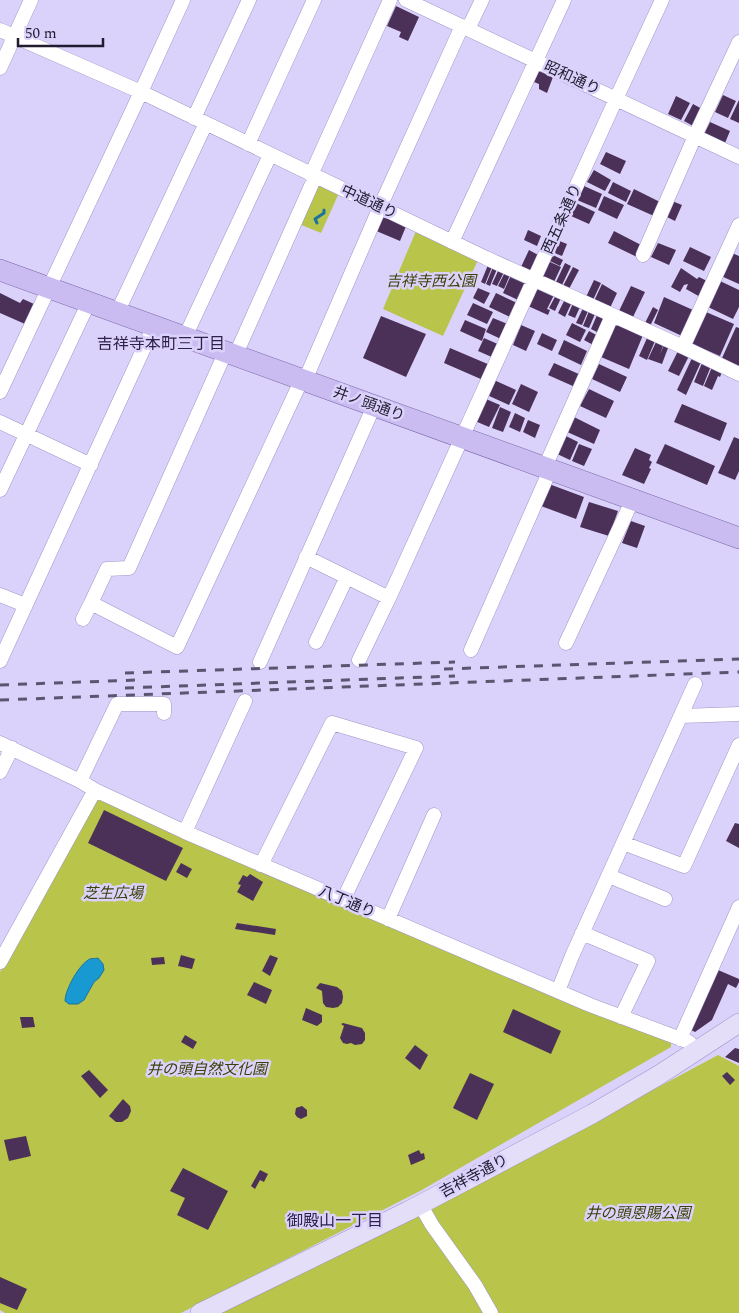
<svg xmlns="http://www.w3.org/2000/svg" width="739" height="1313" font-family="Spectral,'Noto Sans JP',serif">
<rect width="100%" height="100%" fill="#dbd2fc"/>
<path fill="#b8c44a" d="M317 183 339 193 321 233 299 224Z
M416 231 478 260 443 336 383 309Z
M96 797 671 1043V1047L420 1191 181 1313H5L0 1310V972Z
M718 1055 739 1066V1313H220L429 1210Z"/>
<path fill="#1999d1" stroke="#1b73a0" d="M98 958 103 964 104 970 99 978 94 982 84 1000 78 1004H69L65 1001C65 990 79 964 90 959 92 958 95 959 98 958Z"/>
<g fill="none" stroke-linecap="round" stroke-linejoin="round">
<path stroke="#1b73a0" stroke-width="3" d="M317 223 315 219 324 213V210"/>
</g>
<path fill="#4b3157" d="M396 6 419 17 408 41 399 37 401 32 387 26Z
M539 71 553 77 547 93 539 89V84L534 82Z
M723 95 736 101 728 118 715 112Z
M676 96 690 103 681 120 668 114Z
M739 100V123L730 119Z
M693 104 704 110 695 127 684 121Z
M710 122 730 131 725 143 704 134Z
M606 152 626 161 620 174 600 164Z
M594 170 611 180 605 191 587 182Z
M613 182 631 191 626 202 608 193Z
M584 186 602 194 596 208 577 200Z
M634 189 660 202 654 216 627 204Z
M604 196 624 205 617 219 598 210Z
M672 201 682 205 675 221 665 216Z
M576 203 595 212 589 224 571 216Z
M381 213 407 224 400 241 374 230Z
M528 230 541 236 537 246 524 240Z
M614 231 643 246 637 257 608 243Z
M557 240 567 244 562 256 552 252Z
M658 243 676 250 669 265 651 257Z
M690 247 711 257 704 271 683 261Z
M529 250 540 256 530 271 521 267Z
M732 253 739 256V284L721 276Z
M551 254 563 260 560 266 548 260Z
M548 261 561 267 554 282 541 275Z
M565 263 571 266 562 285 556 282Z
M488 265 492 267 485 284 481 282Z
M493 267 497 269 490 286 486 284Z
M573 267 579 270 569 289 563 286Z
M681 268 697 279 699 277 707 281 702 298 686 289 688 284 684 285 680 292 671 287Z
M499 269 504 272 497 286 492 284Z
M505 272 510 275 504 289 498 286Z
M511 275 529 283 520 301 503 293Z
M594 280 601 283 593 300 586 297Z
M720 281 739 290V307L733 319 708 307Z
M602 284 617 293 610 308 594 301Z
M631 286 645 292 633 317 619 311Z
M537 287 554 295 547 309 550 310 548 315 528 306Z
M478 288 490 293 484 304 473 298Z
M0 293 20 303 23 299 34 304 25 324 0 313Z
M496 293 517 303 510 317 489 307Z
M556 295 561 298 555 311 549 308Z
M664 297 693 310 682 336 654 323Z
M565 299 572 302 565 317 558 313Z
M473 303 493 312 487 324 467 315Z
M573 303 580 307 575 318 568 315Z
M653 307 658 310 650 326 645 323Z
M583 308 588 311 582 325 576 323Z
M589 311 595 314 589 328 583 326Z
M706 312 734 324 720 356 692 344Z
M597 315 605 319 601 334 591 329Z
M381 316 426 334 406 377 363 358Z
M493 318 510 325 503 340 486 332Z
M465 320 486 329 482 341 460 331Z
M572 323 586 330 580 342 566 335Z
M615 324 643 335 629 369 601 357Z
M521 325 535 331 526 351 513 345Z
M736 327 739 328V366L722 358Z
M589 331 600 337 595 346 584 340Z
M542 333 557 340 552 351 537 344Z
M484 338 500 345 494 358 478 351Z
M647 338 655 341 647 360 639 356Z
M564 340 587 351 581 365 558 354Z
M656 342 663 346 660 354 664 345 668 348 662 364 648 359Z
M450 348 490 365 483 380 444 363Z
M678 351 689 356 679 376 668 371Z
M692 358 701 362 686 395 677 390Z
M554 363 581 375 575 387 548 375Z
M702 363 711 366 703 386 694 382Z
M599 364 627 377 620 392 592 379Z
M712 367 722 372 720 377 718 376 712 390 704 386Z
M494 380 516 390 509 405 487 395Z
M521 384 538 392 529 412 512 404Z
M589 389 614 401 606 418 580 406Z
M486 399 500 405 489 427 475 421Z
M682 404 727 423 720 441 674 422Z
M500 407 511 412 503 432 492 428Z
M515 413 525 418 520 432 509 427Z
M572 416 600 430 594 444 565 431Z
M528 420 540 425 535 438 523 432Z
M564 435 578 442 570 460 555 453Z
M734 437 739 439V471L735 480 718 473Z
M579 444 592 449 584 466 572 461Z
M665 444 715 466 707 485 656 463Z
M635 448 651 455 649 460 652 462 649 468 651 469 644 484 622 475Z
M549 484 584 497 576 519 541 506Z
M589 502 618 511 609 536 580 527Z
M631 521 645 526 637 548 622 543Z
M104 810 183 848 166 881 88 843Z
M735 823 739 824V848L726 841Z
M181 863 192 869 187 878 176 872Z
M250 874 263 882 253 901 237 892 241 885 238 884 243 875 247 877Z
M237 923 276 929 275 935 235 929Z
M181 955 195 959 192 969 178 966Z
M270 955 278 958 270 976 262 971Z
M164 957 165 964 152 965 151 958Z
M718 970 739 979V982L736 988 728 984 712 1020 695 1032 689 1029Z
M254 982 272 990 266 1004 247 995Z
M320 983 337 987 342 991 343 997 342 1003 338 1007 333 1008 326 1007 323 1003 322 991 316 988Z
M306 1008 322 1015V1022L317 1026 302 1020Z
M513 1009 561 1031 551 1054 503 1032Z
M20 1017H33L35 1027 22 1028Z
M343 1023 362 1028 365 1033V1040L362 1044 355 1045 351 1043 347 1044 343 1043 340 1038 344 1026 341 1024Z
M185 1035 197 1042 193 1049 181 1042Z
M415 1045 428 1055 420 1070 405 1058Z
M735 1048 739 1049V1063L725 1057Z
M89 1070 108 1090 100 1098 81 1076Z
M727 1072 735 1080 730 1085 722 1076Z
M470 1073 494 1084 477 1120 453 1108Z
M123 1099 130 1106 131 1111 128 1118 122 1122H116L109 1116Z
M302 1106 307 1110V1116L301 1119 297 1117 295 1114 296 1108Z
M26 1136 31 1156 9 1161 4 1140Z
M419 1150 421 1154 424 1153 425 1159 411 1165 408 1155Z
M183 1168 228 1191 208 1230 177 1215 185 1198 170 1191Z
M260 1170 268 1174 264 1182 260 1180 255 1189 251 1186Z
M0 1277 27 1289 17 1310 0 1303Z"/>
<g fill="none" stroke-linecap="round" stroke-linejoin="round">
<defs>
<path id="street" d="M406 0 739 157
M468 29 482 0
M0 30 141 92 486 258 683 347 739 374
M0 68 31 0
M194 118 249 0
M248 144 314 0
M311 175 390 0
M452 242 564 0
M643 255 695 136 739 42
M117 313 206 123
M185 337 270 155
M683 347 739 225
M236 354 315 177
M0 392 141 92 183 0
M0 422 91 465
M0 490 89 302
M306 557 389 598
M0 595 25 605
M91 603 107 569 129 568 226 351
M83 619 91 603 177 647 302 379 309 371 380 207 462 26
M316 642 347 577
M566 643 633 499
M471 650 547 477 548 460 612 316
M359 660 389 598 616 99 662 0
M0 661 154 326
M260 662 374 406
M681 716 739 714
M0 743 80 781 95 790 185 832 590 1005 689 1042 696 1051
M0 772 12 748
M80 781 117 704H164V713
M185 832 245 701
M623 843 684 866 739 745
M261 865 332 723 416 748 343 900
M609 876 665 899
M388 919 434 815
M582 933 648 961 621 1017
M0 962 95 790
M558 991 572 956 695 684
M680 1039 739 907
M420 1204 432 1225 475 1285 491 1313"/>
<path id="secondary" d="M200 1313 408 1211 592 1114 659 1075 739 1023"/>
<path id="primary" d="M0 270 739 538"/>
</defs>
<use href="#street" stroke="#a095c6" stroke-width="15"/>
<use href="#secondary" stroke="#a095c6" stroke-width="20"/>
<use href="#primary" stroke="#7767a6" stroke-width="22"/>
<use href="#street" stroke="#fff" stroke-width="14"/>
<use href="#secondary" stroke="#e4def8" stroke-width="19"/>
<use href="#primary" stroke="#cabcf1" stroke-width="21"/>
<path stroke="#5c5570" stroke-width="3" stroke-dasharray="9 9" stroke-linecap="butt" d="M444 669 739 659
M125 673 455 662
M0 685 137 680
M125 688 455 676
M0 700 739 672"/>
</g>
<g text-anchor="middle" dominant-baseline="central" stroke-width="5" stroke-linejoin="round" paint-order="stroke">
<g font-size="15" fill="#201b2e" stroke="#dbd2fc">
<text transform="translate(572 78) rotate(25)">昭和通り</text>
<text transform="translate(369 202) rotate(25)">中道通り</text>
<text transform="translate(562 219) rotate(-66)">西五条通り</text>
<text transform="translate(369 404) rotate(20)">井ノ頭通り</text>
<text transform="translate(347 902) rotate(23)">八丁通り</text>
<text transform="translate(474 1176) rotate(-28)">吉祥寺通り</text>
</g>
<g font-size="15" font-style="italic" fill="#3b4004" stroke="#dbd2fc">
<text x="431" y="281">吉祥寺西公園</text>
<text x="113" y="893">芝生広場</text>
<text x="207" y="1069">井の頭自然文化園</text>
<text x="638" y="1213">井の頭恩賜公園</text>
</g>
<g font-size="16" fill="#2d2149" stroke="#dbd2fc">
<text x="161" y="344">吉祥寺本町三丁目</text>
<text x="335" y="1221">御殿山一丁目</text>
</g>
</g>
<path d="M18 38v8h85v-8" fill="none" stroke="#201b2e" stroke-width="2.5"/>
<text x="25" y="38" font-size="15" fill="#201b2e" stroke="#dbd2fc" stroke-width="4" paint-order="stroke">50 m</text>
</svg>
